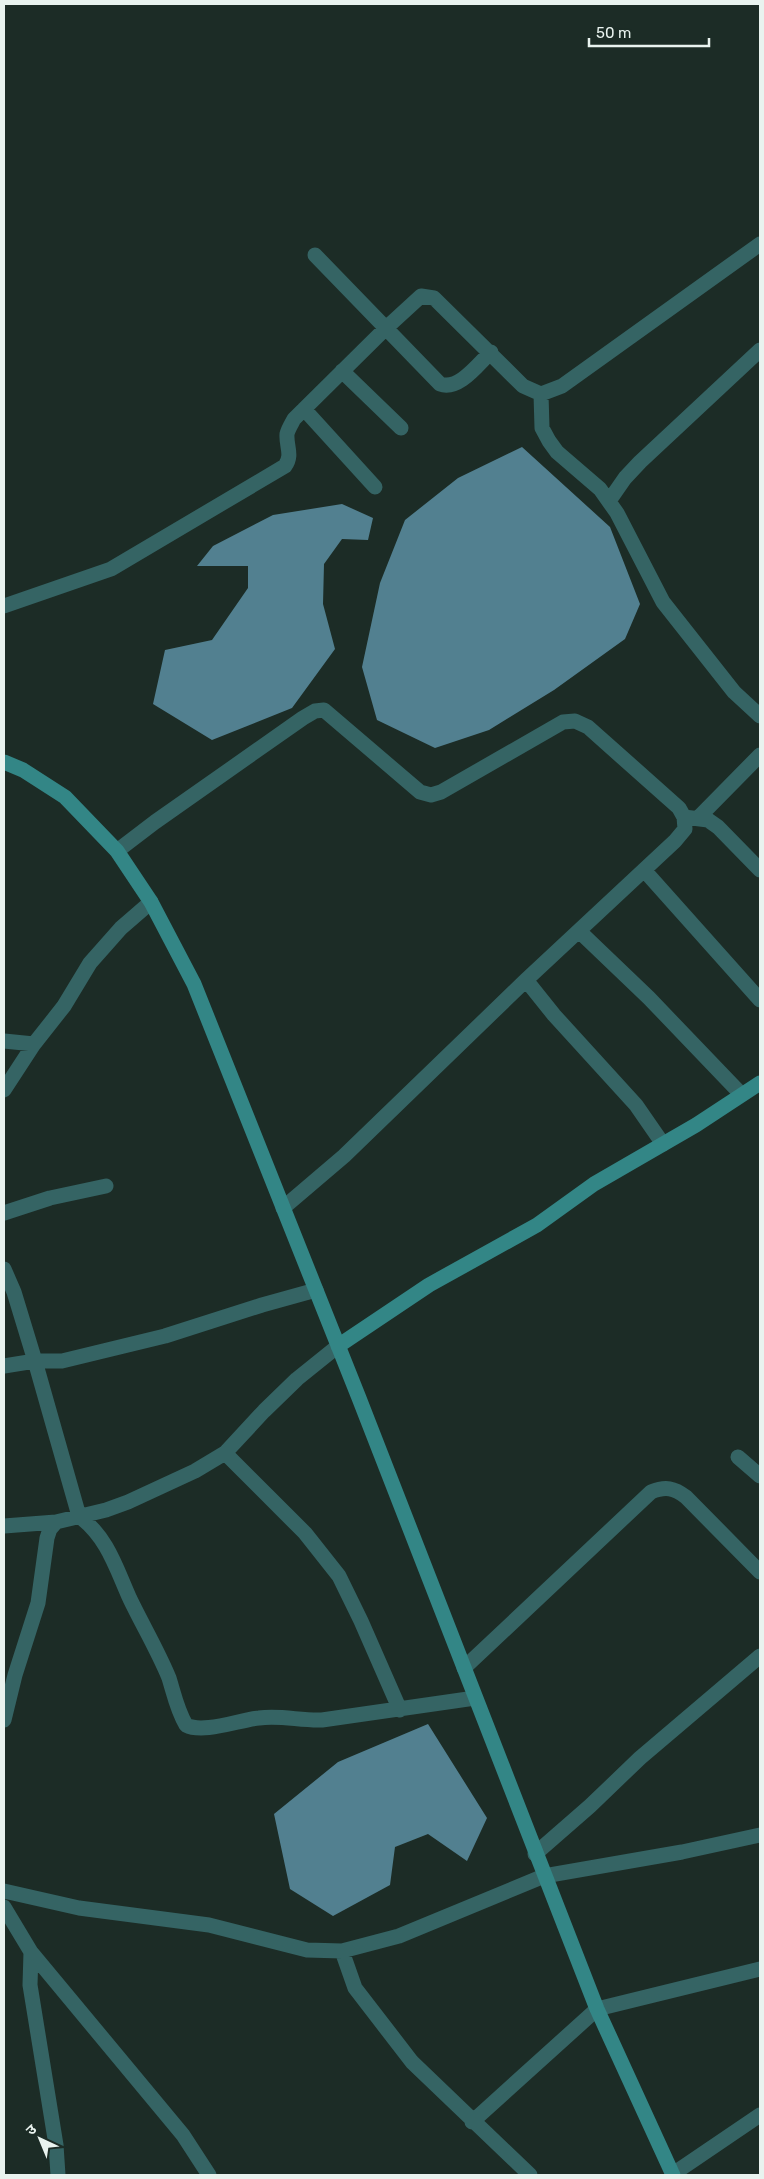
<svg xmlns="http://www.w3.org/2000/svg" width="764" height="2179" font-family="Rubik,'Noto Sans Devanagari',sans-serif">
<rect width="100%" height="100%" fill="#1c2c26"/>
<path fill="#528090" d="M522 447 610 527 640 604 625 639 554 690 489 730 435 748 377 720 362 667 380 583 405 520 458 478Z
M342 504 373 518 368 540 342 539 324 564 323 604 335 649 292 708 212 740 153 704 165 650 212 640 248 588V566H197L213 546 273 515Z
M428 1724 487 1818 467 1861 428 1834 395 1847 390 1885 333 1916 290 1889 274 1814 338 1762Z"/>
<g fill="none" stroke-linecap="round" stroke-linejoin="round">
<path stroke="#356464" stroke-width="15" d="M315 255 440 384C459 391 478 364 491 352
M342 371 401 428
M541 394 542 428 549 441 557 452 600 489 617 513 663 602 734 692 760 716
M304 409 375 487
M609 501 625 478 640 462 760 350
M4 606 111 569 285 466C293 455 286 446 287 434 288 429 292 423 294 419L385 329 421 296 434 298 523 386 541 394 562 386 760 244
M684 817 708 820 718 827 760 870
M698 818 760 755
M117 851 155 822 303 718 315 711 324 710 420 792 431 795 441 792 563 722 575 721 588 727 679 808 684 817 685 829 675 841 526 980 344 1156 283 1208
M644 870 760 1000
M579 931 649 998 741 1094
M526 980 554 1015 636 1105 663 1144
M4 1041 34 1044
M4 1090 34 1044 64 1006 90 963 121 928 151 902
M4 1213 50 1198 106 1186
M4 1269 14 1292 35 1361 79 1516C108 1538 116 1568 130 1599 143 1626 158 1651 169 1678 174 1694 177 1710 186 1725 203 1734 239 1720 259 1718 281 1715 301 1721 322 1720L475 1698
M4 1366 35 1361H62L165 1336 262 1305 316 1290
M225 1453 305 1533 339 1576 361 1621 400 1710
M738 1457 760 1476
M4 1526 56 1522
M464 1668 651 1492C666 1486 674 1488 686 1497L760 1572
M4 1720 15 1675 38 1603 47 1538 50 1529 56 1522 106 1510 128 1502 195 1471 225 1453 264 1411 297 1379 338 1346
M535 1854 590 1806 640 1758 760 1656
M4 1891 79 1908 209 1925 307 1950 342 1951 399 1936 544 1876 682 1852 760 1835
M4 1907 31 1952 183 2135 209 2175
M342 1951 355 1988 412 2062 530 2175
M31 1952 30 1985 56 2145 58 2175
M472 2122 597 2009 760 1969
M673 2174 760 2115"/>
<path stroke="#338686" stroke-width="15" d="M4 762 23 770 65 797 117 851 151 902 194 984 359 1398 597 2009 673 2175
M338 1346 429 1285 537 1225 594 1184 696 1125 760 1083"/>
</g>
<rect width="764" height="2179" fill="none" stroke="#e9f3ef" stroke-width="10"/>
<g transform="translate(40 2139) rotate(316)" stroke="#1c2c26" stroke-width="4" paint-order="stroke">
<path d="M0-4L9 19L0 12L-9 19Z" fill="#e9f3ef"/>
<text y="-8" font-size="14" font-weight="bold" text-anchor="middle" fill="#e9f3ef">उ</text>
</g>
<path d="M589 38v8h120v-8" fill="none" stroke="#e9f3ef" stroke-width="2.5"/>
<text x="596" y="38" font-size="15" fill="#e9f3ef" stroke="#1c2c26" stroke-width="4" paint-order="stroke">50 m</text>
</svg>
